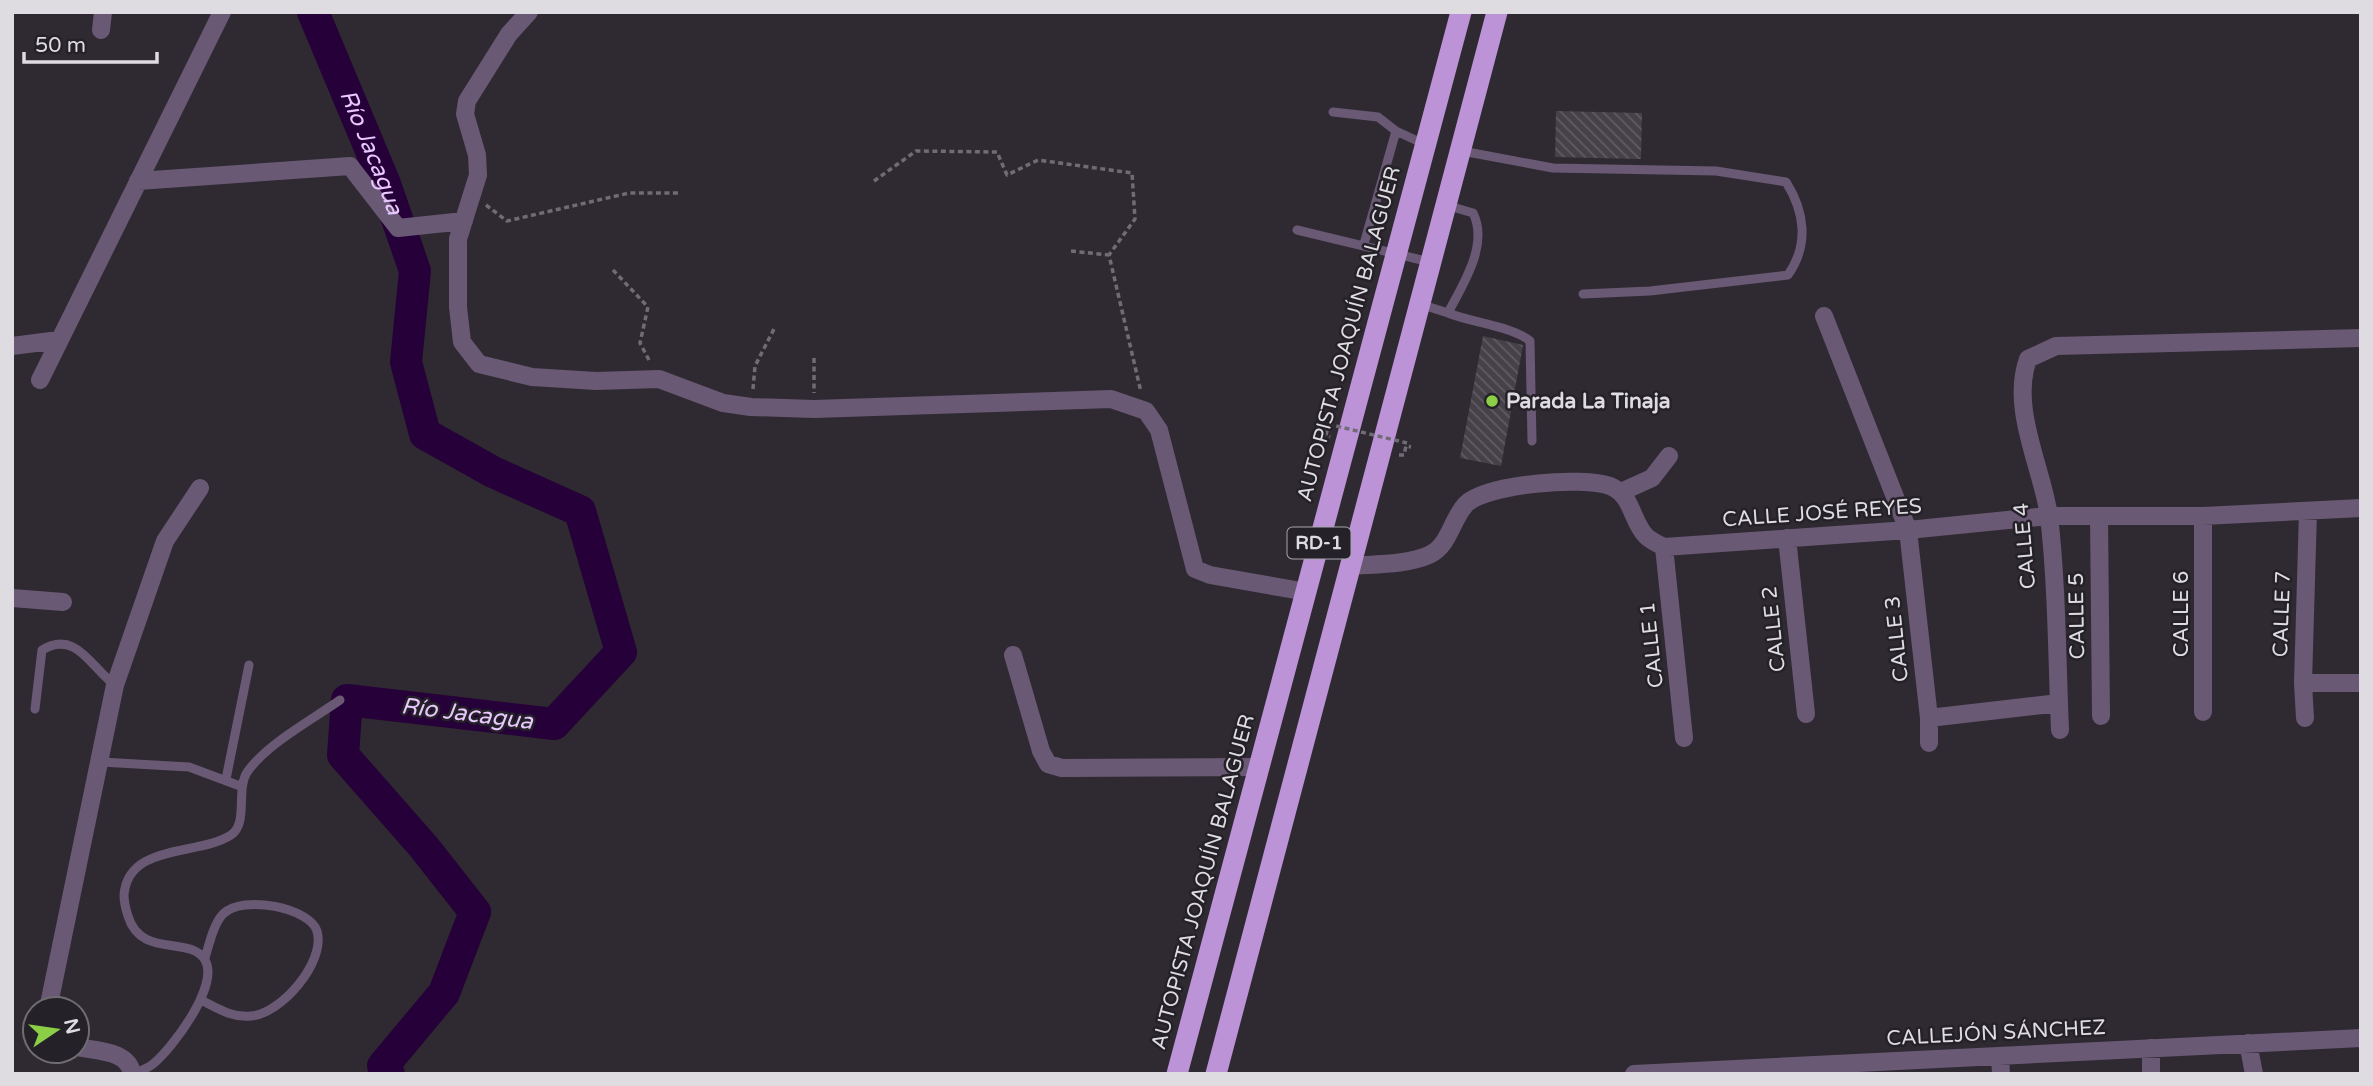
<svg xmlns="http://www.w3.org/2000/svg" width="2373" height="1086" font-family="'Varela Round',sans-serif">
<defs>
<pattern id="building-back-hatch" width="6" height="6" patternUnits="userSpaceOnUse" patternTransform="scale(1.75)"><rect width="6" height="6" fill="#464149"/><path d="M-1 5l2 2M0 0l6 6M5-1l2 2" fill="none" stroke="#605c63"/></pattern>
</defs>
<rect width="100%" height="100%" fill="#2f2a32"/>
<g fill="none" stroke-linecap="round" stroke-linejoin="round">
<path stroke="#260038" stroke-width="32" id="s1" d="M313 12 385 184 415 271 406 362 425 434 493 472 580 511 621 652 554 724 347 700 343 755 423 846 475 912 444 993 383 1066 389 1074"/>
</g>
<path fill="url(#building-back-hatch)" d="M1556 111 1642 113 1641 159 1555 157Z
M1483 336 1523 345 1501 466 1460 458Z"/>
<g fill="none" stroke-linecap="round" stroke-linejoin="round">
<path stroke="#706c73" stroke-width="3.5" stroke-dasharray="5 3.5" stroke-linecap="butt" d="M874 181 916 151 997 152 1007 175 1038 160 1132 173 1135 219 1109 255 1141 392
M486 205 507 221 629 193H681
M1071 251 1109 255
M613 270 648 307 640 343 650 362
M814 358V393
M753 389 755 366 774 329
M1324 425 1328 426 1326 435 1330 437
M1399 455H1404L1406 446 1411 447"/>
<path stroke="#695974" stroke-width="9" d="M1333 112 1378 117 1396 131 1424 144
M1462 151 1553 168 1716 171 1786 182C1805 212 1809 245 1788 275L1650 291 1583 294
M1297 230 1430 262
M1364 244 1396 131
M1420 304 1448 313C1463 284 1489 245 1473 213L1446 205
M1448 313C1473 323 1512 326 1530 341L1532 441
M35 709 42 650C76 629 92 669 115 685
M101 762 189 767 240 786
M226 779 249 665
M201 1000C217 1008 232 1018 251 1016 281 1014 326 962 317 931 310 908 243 894 223 914 213 925 209 945 205 958
M134 1074C140 1071 148 1068 153 1064 172 1049 220 985 205 960 190 935 141 959 128 916 126 910 124 902 124 895 128 843 199 856 231 835 249 823 235 788 248 771 267 744 313 719 340 700"/>
<path stroke="#695974" stroke-width="18" d="M529 12 509 34 467 101 465 114 477 155 478 175 458 239V307L462 342 479 364 532 377 596 381 659 379 723 403 751 407 814 409 1111 399 1146 411 1159 430 1195 569 1210 575 1307 592
M101 30 103 12
M138 181 350 166 398 228 464 221
M1824 316 1908 530 1929 718V743
M12 346 59 340
M40 380 222 12
M1621 492 1652 478 1669 456
M2099 516 2101 716
M2203 516V712
M1787 538 1806 714
M1664 547 1684 738
M1350 566C1374 564 1406 565 1429 555 1450 545 1451 520 1466 504 1487 484 1583 476 1610 486 1633 495 1631 521 1646 536 1651 541 1658 544 1664 547L1908 530 2048 516H2203L2361 508
M12 598 63 602
M1013 655 1041 751 1048 764 1062 768 1258 767
M2303 683H2361
M1929 718 2059 703
M2305 718 2303 683 2308 511
M2060 730C2057 661 2057 585 2049 516 2042 467 2010 408 2028 359L2056 346 2361 338
M48 1009 115 685 165 541 200 488
M2248 1043 2254 1074
M77 1047C95 1051 129 1050 132 1074
M2000 1056 2001 1074
M1634 1074 2361 1038
M2151 1074V1048"/>
<path stroke="#bc93d7" stroke-width="21" d="M1177 1074 1461 12
M1216 1074 1497 12"/>
<path stroke="#706c73" stroke-width="3.5" stroke-dasharray="5 3.5" stroke-linecap="butt" d="M1328 424 1407 443"/>
</g>
<circle fill="#8cce45" stroke="#252128" stroke-width="2.5" cx="1492" cy="401" r="7"/>
<g text-anchor="middle" dominant-baseline="central" stroke-width="5" stroke-linejoin="round" paint-order="stroke">
<rect fill="#252128" stroke="#a7a4aa" stroke-width="2" x="1287.5" y="527.5" width="63" height="31" rx="5"/>
<g font-size="19" font-weight="bold" fill="#dfdce1">
<text x="1319" y="543">RD-1</text>
</g>
<g font-size="21" fill="#dfdce1" stroke="#252128">
<text transform="translate(1349 334) rotate(-75)">AUTOPISTA JOAQUÍN BALAGUER</text>
<text transform="translate(1822 513) rotate(-4)">CALLE JOSÉ REYES</text>
<text transform="translate(2025 546) rotate(-95)">CALLE 4</text>
<text transform="translate(2181 614) rotate(-90)">CALLE 6</text>
<text transform="translate(2282 614) rotate(-88)">CALLE 7</text>
<text transform="translate(2077 616) rotate(-91)">CALLE 5</text>
<text transform="translate(1774 629) rotate(-96)">CALLE 2</text>
<text transform="translate(1897 639) rotate(-96)">CALLE 3</text>
<text transform="translate(1652 645) rotate(-96)">CALLE 1</text>
<text transform="translate(1203 882) rotate(-75)">AUTOPISTA JOAQUÍN BALAGUER</text>
<text transform="translate(1996 1033) rotate(-3)">CALLEJÓN SÁNCHEZ</text>
</g>
<g font-size="21" font-weight="bold" fill="#dfdce1" stroke="#252128" text-anchor="start">
<text x="1506" y="401">Parada La Tinaja</text>
</g>
<g font-size="23" font-style="italic" fill="#e9c8ff" stroke="#252128">
<text stroke="none"><textPath href="#s1" startOffset="152">Río Jacagua</textPath></text>
<text transform="translate(467 714) rotate(7)">Río Jacagua</text>
</g>
</g>
<rect width="2373" height="1086" fill="none" stroke="#dfdce1" stroke-width="28"/>
<g transform="translate(56 1030) rotate(77)"><circle r="33" fill="#252128" stroke="#6f6c72" stroke-width="2"/>
<path d="M0-5L12 26L0 18L-12 26Z" fill="#8cce45"/>
<text y="-10" font-size="19" font-weight="bold" text-anchor="middle" fill="#dfdce1">N</text>
</g>
<path d="M24 52v10h133v-10" fill="none" stroke="#dfdce1" stroke-width="3.5"/>
<text x="35" y="52" font-size="21" fill="#dfdce1" stroke="#252128" stroke-width="5" paint-order="stroke">50 m</text>
</svg>
